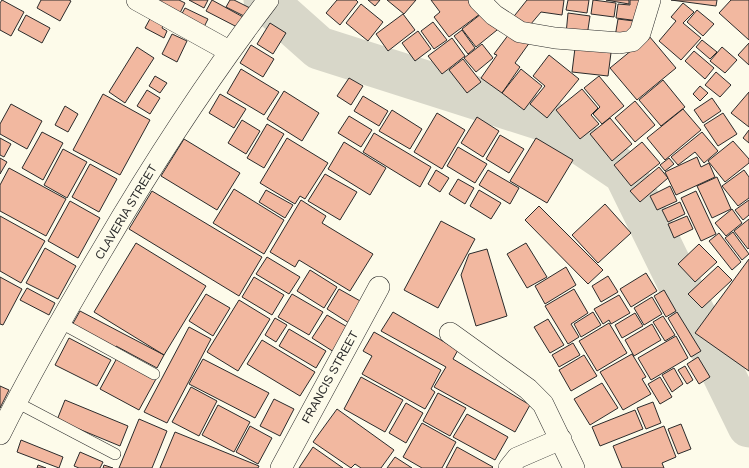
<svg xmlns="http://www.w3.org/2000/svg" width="749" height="468" font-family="Arial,sans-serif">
<rect width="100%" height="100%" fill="#fdfbea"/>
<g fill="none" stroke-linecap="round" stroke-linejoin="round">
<path stroke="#d8d7c9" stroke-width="43" d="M265 0 319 48 548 121 625 173 749 426"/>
</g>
<path fill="#f2b8a0" stroke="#2b2b2b" d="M2 0 24 12 11 36 0 30V3Z
M41 0H69L71 1 60 21 37 8Z
M140 0H179L185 3 180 13Z
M189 0H208L204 8Z
M212 0 243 17 237 27 206 11Z
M230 0H234L252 9 248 18 226 7Z
M337 0H356L358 2 340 25 326 13Z
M368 0H380L375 6Z
M387 0H416L404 14Z
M431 0H475L484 11 449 37 434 17 440 12Z
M527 0H564L562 15 541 12 525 31 511 20Z
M568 0H589L587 13 566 10Z
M593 0 616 3 614 17 591 14Z
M606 0H629V4Z
M630 0H641L639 21 616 18 618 4 630 5Z
M671 0H717L716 6Z
M731 0H749V40L719 13Z
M683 3 694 12 683 23 701 38 681 60 659 41 676 21 671 17Z
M361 4 383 22 368 41 346 23Z
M185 8 208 19 201 33 178 21Z
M486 10 502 26 476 47 462 29Z
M697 10 714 24 703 36 687 22Z
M568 13 590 16 587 36 566 34Z
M403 14 415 30 388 51 376 34Z
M26 15 50 28 42 43 18 30Z
M152 15 165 21 162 28 167 31 164 38 145 28Z
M618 19 634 21 631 39 615 37Z
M433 22 447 40 434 49 421 31Z
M270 23 286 33 273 54 257 44Z
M462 30 475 48 468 54 454 36Z
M512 30 530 42 515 63 520 67 502 93 481 78 497 55 494 54Z
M418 31 431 49 415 61 402 43Z
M172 34 187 41 177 62 162 54Z
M649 36 676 68 637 100 610 68Z
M452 38 465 56 442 74 428 56Z
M576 40 612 45 608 76 572 72Z
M702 40 717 52 710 59 696 47Z
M749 43V65L738 55Z
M482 44 493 58 476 72 464 58Z
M251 45 274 59 263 77 240 63Z
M137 47 154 58 125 103 109 92Z
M722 47 737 60 725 73 710 61Z
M694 51 714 68 705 79 685 61Z
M549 55 579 79 547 118 530 104 545 86 533 76Z
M463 59 481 82 467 93 449 70Z
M241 69 279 92 264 115 227 93Z
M521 69 542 86 524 110 502 93Z
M716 72 731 85 720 97 705 85Z
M155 76 167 83 160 93 149 86Z
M599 76 624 106 602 124 593 114 600 107 584 88Z
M349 78 363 86 351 105 337 96Z
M663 80 685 107 661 126 639 100Z
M700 86 708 93 700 101 693 94Z
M582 89 598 108 591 115 599 124 580 139 556 110Z
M147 90 160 98 150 114 137 106Z
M284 91 319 113 302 141 267 119Z
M749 92V127L731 113Z
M103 94 150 120 120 175 73 150Z
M220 94 246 109 234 128 209 113Z
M363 96 388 111 379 126 354 111Z
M712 98 721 111 703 123 694 110Z
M635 101 655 125 635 142 615 118Z
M11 104 42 121 27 149 0 134V124Z
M65 106 78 114 68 132 55 125Z
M683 109 701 130 665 160 647 138Z
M392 110 422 129 410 149 379 131Z
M437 113 465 130 442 169 414 152Z
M723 113 737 134 718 146 704 125Z
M349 116 372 130 361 147 338 133Z
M477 117 499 131 483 157 461 143Z
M610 118 632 144 612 161 590 134Z
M242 120 260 131 246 154 228 143Z
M267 124 284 134 264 168 247 158Z
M749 130V143L743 138Z
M42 132 63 143 43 180 22 168Z
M702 132 718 151 704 163 695 152 678 165 671 157Z
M374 133 431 167 420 187 363 152Z
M500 135 524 149 509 173 486 159Z
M0 138 11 144 4 157 0 155Z
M287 138 328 163 305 199 300 196 295 204 260 183Z
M536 138 573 160 547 203 510 181Z
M184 139 240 173 217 210 161 176Z
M733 141 749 159V163L725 182 708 161Z
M344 142 386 168 370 195 328 169Z
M642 142 660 163 631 186 614 165Z
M458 147 487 164 475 183 447 166Z
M63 149 87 162 67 198 44 185Z
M697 157 701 167 709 163 715 177 676 195 665 172Z
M0 158 7 162 0 174Z
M669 158 674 164 665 171 660 165Z
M90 164 117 179 99 212 72 197Z
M659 167 668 178 640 202 630 191Z
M9 168 66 199 46 236 0 211V185Z
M436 170 449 178 440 192 428 184Z
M488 170 519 188 510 204 479 185Z
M744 170 749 177V198L738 206 722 186Z
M325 174 357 192 340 220 308 201Z
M717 177 731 209 712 218 697 186Z
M458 179 474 188 465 204 449 194Z
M670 186 677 201 657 210 650 196Z
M234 189 284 220 264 254 213 223Z
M266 190 293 205 285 218 259 202Z
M479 190 501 203 491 219 470 206Z
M152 191 262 257 239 296 129 229Z
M696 191 716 234 701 241 681 198Z
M301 200 326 216 322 223 373 254 350 291 299 260 295 267 270 252Z
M749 200V215L743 220 735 210Z
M70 201 100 218 78 258 48 241Z
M680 202 685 214 668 222 662 210Z
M605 204 631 233 598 263 572 235Z
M539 206 603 270 588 284 525 220Z
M732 209 742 223 726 236 715 223Z
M0 216 45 241 21 283 0 271Z
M687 216 693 229 674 238 668 224Z
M749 219V248L748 249 734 231Z
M441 221 475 239 438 308 404 290Z
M733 232 749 254 742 260 725 238Z
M719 233 741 262 732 270 709 241Z
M136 243 206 286 164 355 94 312Z
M526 243 547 277 527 288 507 254Z
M699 244 717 262 695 282 678 264Z
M45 248 76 266 58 299 26 283Z
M487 249 507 316 476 326 461 275 469 254Z
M267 257 300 277 289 294 256 274Z
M749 259V371L695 333Z
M718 266 732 280 702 308 688 294Z
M566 267 576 285 545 304 535 286Z
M310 270 337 287 324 308 297 291Z
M646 273 657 291 631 307 620 289Z
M608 276 618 292 601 302 592 286Z
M0 277 22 289 3 325 0 324Z
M254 277 284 295 272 315 242 297Z
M27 288 55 303 49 315 20 300Z
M339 289 362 302 349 323 327 309Z
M574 289 588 313 571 324 579 337 568 344 545 306Z
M664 290 676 311 666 317 654 296Z
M206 294 230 308 213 336 189 321Z
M292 294 323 312 309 335 278 317Z
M619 295 630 313 611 324 609 320 603 324 594 309Z
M652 297 662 314 644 325 634 308Z
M239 300 270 319 238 371 207 352Z
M80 311 164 355 157 368 116 346 114 350 71 327Z
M393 312 458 350 453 359 530 405 515 432 434 387 446 367 381 331Z
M593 312 601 325 581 337 574 324Z
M677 312 701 351 691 357 668 318Z
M635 313 643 326 622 338 615 325Z
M327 315 349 328 334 352 312 338Z
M663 316 675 335 665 341 653 322Z
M275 318 287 325 276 342 265 335Z
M548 319 564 345 550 353 534 327Z
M609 323 627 353 597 371 579 341Z
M652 324 661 340 634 356 625 340Z
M189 327 211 339 167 423 144 412Z
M289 329 326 351 316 368 279 346Z
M374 332 441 370 431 389 435 392 425 409 362 374 372 356 363 351Z
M676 336 688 358 651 380 638 358Z
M69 338 111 360 97 386 55 365Z
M262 340 315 372 300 396 247 364Z
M573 343 580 355 559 367 552 355Z
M632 354 646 377 642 379 651 394 623 410 600 372Z
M584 355 597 376 571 391 559 370Z
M698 357 710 377 699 384 687 364Z
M117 358 156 379 139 410 100 389Z
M203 359 269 393 255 418 189 384Z
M685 366 693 380 687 384 678 370Z
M674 368 683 384 672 392 662 375Z
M361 377 403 400 385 432 344 409Z
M660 377 672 397 660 404 648 384Z
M602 383 618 408 590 425 574 399Z
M0 386 9 390 0 408Z
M191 387 217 401 199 436 172 422Z
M438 393 466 408 450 436 423 421Z
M274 399 294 409 280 436 260 426Z
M65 400 128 426 120 446 57 420Z
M653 402 661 423 646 429 637 408Z
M406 403 423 413 406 443 389 433Z
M218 405 250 422 234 452 202 435Z
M337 409 394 450 381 468H361L355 464 351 468 313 442Z
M635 410 643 429 600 446 592 427Z
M467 414 508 437 495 460 453 437Z
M139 419 167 431 152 468H119Z
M422 423 456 442 442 468H422L403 457Z
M681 424 691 449 678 454 668 429Z
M250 426 272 438 258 464 236 452Z
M664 426 676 457 662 463 664 468H622L613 446Z
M175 432 259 466 258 468H160Z
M21 440 63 457 59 468 17 452Z
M313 447 343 468H299Z
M457 447 493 467 492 468H446Z
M80 452 103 462 100 468H79L74 466Z
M395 457 412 468H387Z
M38 465 46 468H37Z
M104 465 113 468H103Z"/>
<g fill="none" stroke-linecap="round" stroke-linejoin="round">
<defs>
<path id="lane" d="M59 322 154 374
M16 402 115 454"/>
<path id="street" d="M137 0 229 51
M479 0 494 15 520 32 555 38 620 43 632 41 640 33 650 0
M450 333 528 389 543 404 574 468
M0 434C31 372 66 311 101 252 152 165 207 80 268 0
M281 468 379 287
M509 468 517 458 561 439"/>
</defs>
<use href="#lane" stroke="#2b2b2b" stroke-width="12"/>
<use href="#street" stroke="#2b2b2b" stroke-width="22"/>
<use href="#lane" stroke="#fdfbea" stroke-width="11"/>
<use href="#street" stroke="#fdfbea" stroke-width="21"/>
</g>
<g text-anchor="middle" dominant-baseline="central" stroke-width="3" stroke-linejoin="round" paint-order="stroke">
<g font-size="12" fill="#2b2b2b" stroke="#fdfbea">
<text transform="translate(126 212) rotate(-59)">CLAVERIA STREET</text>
<text transform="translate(330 377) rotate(-61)">FRANCIS STREET</text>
</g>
</g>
</svg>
